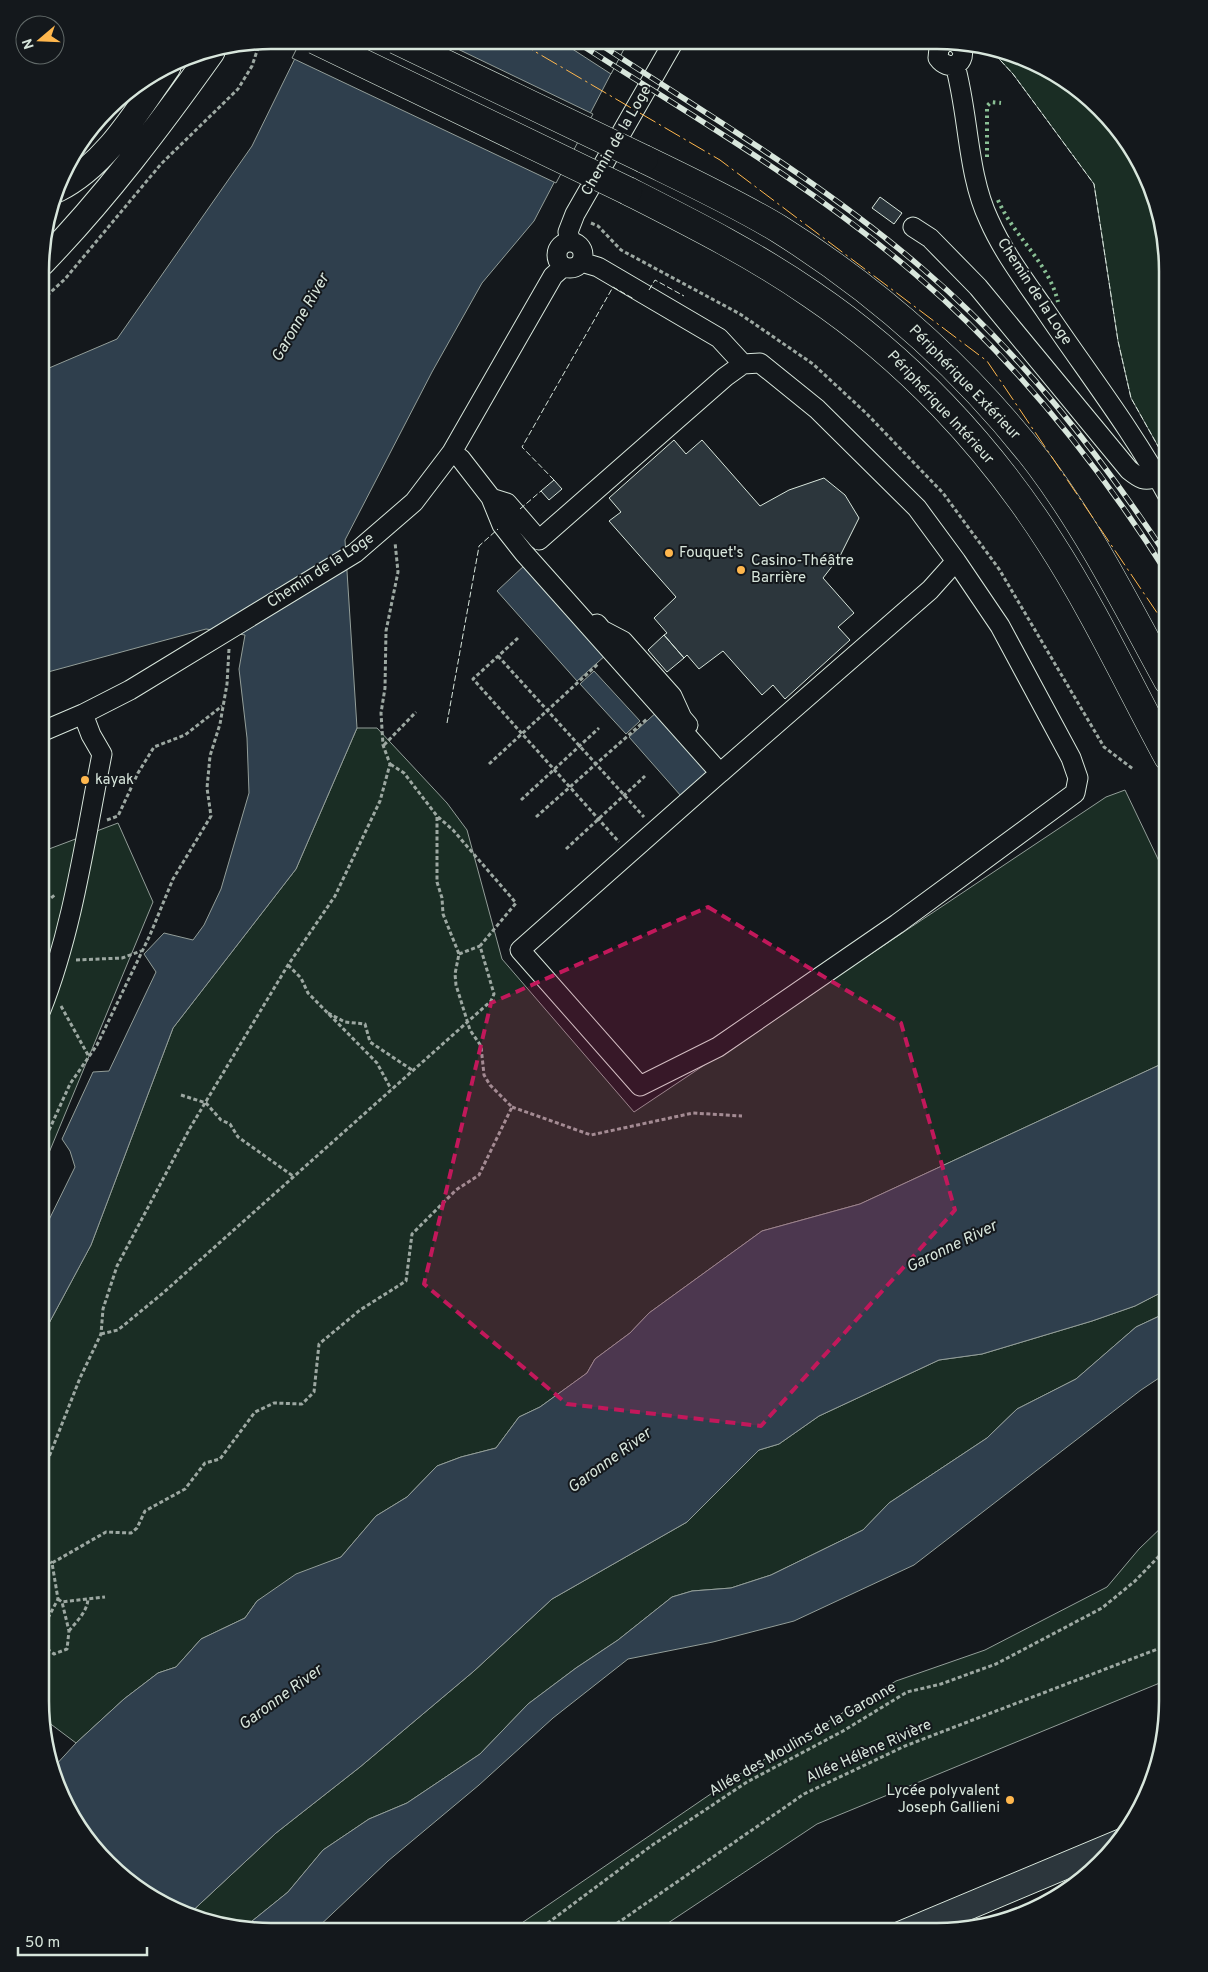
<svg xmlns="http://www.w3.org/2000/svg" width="1208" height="1972" font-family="Overpass,sans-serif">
<rect width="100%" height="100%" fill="#14181c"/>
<path fill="#1a2d24" stroke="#939e99" d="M989 48 1026 58 1078 88 1120 131 1151 183 1168 271V464L1131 398 1118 341 1094 184 1013 74Z
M357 728H377L447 803 467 830 502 959 634 1112 1106 797 1125 790 1168 880V1061L860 1204 762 1231 649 1313 630 1333 595 1359 587 1373 540 1407 519 1417 496 1448 461 1457 437 1466 407 1497 376 1516 341 1557 320 1566 257 1601 245 1618 201 1639 176 1667 158 1673 124 1699 76 1743 44 1719 40 1701V1340L91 1245 173 1028 296 869Z
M118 823 153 902 41 1172V852Z
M1168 1289V1312L1136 1327 1076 1379 1017 1409 987 1438 889 1503 863 1530 771 1575 731 1588 692 1591 672 1597 618 1640 576 1668 528 1704 480 1754 407 1803 369 1819 323 1850 288 1892 241 1930 187 1916 276 1833 360 1767 474 1671 552 1599 687 1522 759 1450 779 1444 819 1416 939 1360 982 1354 1092 1321 1135 1306Z
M1168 1521 1167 1680 817 1824 656 1931H510L740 1774 896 1681 985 1650 1107 1587 1139 1549Z"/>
<path fill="#2f3f4d" stroke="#939e99" d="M304 40 628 41 534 221 482 283 432 372 345 540 357 728 296 869 173 1028 91 1245 40 1340 41 1236 75 1167 70 1151 62 1139 93 1072 109 1071 156 972 144 954 164 933 193 940 204 925 221 889 249 793 247 738 239 669 245 635 206 629 48 672 41 677 42 371 117 339 252 146Z
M526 564 607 654 577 681 497 591Z
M594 671 640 721 626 734 580 684Z
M658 711 711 770 681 796 629 737Z
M1168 1061V1289L1135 1306 1092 1321 982 1354 939 1360 819 1416 779 1444 759 1450 687 1522 552 1599 474 1671 360 1767 276 1833 187 1916 130 1884 88 1841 57 1789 53 1768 76 1743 124 1699 158 1673 176 1667 201 1639 245 1618 257 1601 296 1574 341 1557 376 1516 407 1497 437 1466 461 1457 496 1448 519 1417 540 1407 587 1373 595 1359 630 1333 649 1313 762 1231 860 1204Z
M1168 1312V1372L1141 1390 914 1565 794 1621 713 1642 628 1659 553 1718 479 1785 388 1861 315 1930H241L288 1892 323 1850 369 1819 407 1803 480 1754 528 1704 576 1668 618 1640 672 1597 692 1591 731 1588 771 1575 863 1530 889 1503 987 1438 1017 1409 1076 1379 1136 1327Z"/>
<path fill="#14181c" stroke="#939e99" d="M301 40H439L593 114 556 183 292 58Z
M560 41H612L624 49 611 74Z"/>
<path fill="#2c363c" stroke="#d8e6dc" d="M880 197 902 213 894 224 872 208Z
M674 440 686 454 702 440 760 506 789 490 824 478 845 495 859 518 840 556 823 578 854 613 838 627 850 640 785 699 773 685 762 695 723 651 699 669 687 655 684 658 664 635 667 633 654 618 676 597 609 521 621 512 609 498Z
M554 480 562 489 549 500 541 491Z
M664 635 684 658 667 672 648 650Z
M41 947 53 953 41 986Z
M1130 1824 1120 1841 1092 1869 947 1930 872 1932Z"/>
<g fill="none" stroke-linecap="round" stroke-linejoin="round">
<defs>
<path id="minor" d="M945 42 939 48 938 58C948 72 966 65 962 49L956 42
M955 65C969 115 967 174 989 220 1003 252 1025 281 1045 310 1086 371 1133 431 1168 496
M913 227 930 238 978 287 1129 470C1139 478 1145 483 1157 476
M557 255a13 13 0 1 1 26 0a13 13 0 1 1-26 0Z
M571 242 568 232 575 214 674 41
M581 262 598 267 719 338 743 364
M760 363 817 409 917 508 956 561 930 590 720 773 524 553 502 525 491 498 507 503 539 540 725 377 743 364Z
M452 452 461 459 499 508
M597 624 602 630 623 641 672 696 682 718 688 725
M41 732 83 714 130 690 355 553 414 502 452 452 553 276 563 267
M720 773 520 950 640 1086 718 1047 897 924 1075 793 1078 778 1071 758 1000 626 956 561
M41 1010C73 929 85 839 102 754L91 735 83 714"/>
<path id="major" d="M58 189C107 164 137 111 168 67
M42 263C105 198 160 125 212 52"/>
<path id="highway" d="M644 159C689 181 736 203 779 229 879 292 968 371 1040 465 1090 532 1128 608 1168 681
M628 191C691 223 753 254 811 294 906 358 988 445 1050 542 1094 610 1129 685 1168 757"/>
</defs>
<use href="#minor" stroke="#d8e6dc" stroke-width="21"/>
<use href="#major" stroke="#d8e6dc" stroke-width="27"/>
<use href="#highway" stroke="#d8e6dc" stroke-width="29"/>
<path stroke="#9da8a2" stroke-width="3" stroke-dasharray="4 2.5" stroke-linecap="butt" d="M591 223 598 226 621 250 740 314 813 364 866 413 943 493 999 569 1104 747 1133 769
M42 300 65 279 161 164 238 89 252 66 260 42
M518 638 473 679 619 842
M498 656 644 817
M384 745 416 712
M489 764 599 663
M521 800 599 728
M536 817 648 718
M107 820 118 816 138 773 154 747 185 735 222 706
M566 849 645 776
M41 906 56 894
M459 954 480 946
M76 960 122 958 141 951
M288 965 301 978 308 993 377 1063 391 1089
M61 1006 88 1055
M328 1013 345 1022 365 1024 370 1042 412 1070
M181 1095 206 1103 221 1120 230 1124 238 1137 293 1176
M512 1107 591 1135 693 1113 742 1116
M41 1148 70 1084 97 1045 150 935 173 879 211 816 207 788 210 756 220 724 227 684 229 649
M101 1334 118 1330 163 1293 491 1001 494 994 480 946 516 903 453 830 437 816 404 773 390 764
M40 1480 80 1378 101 1334 103 1309 117 1266 190 1128 288 965 335 896 380 801 390 764 383 745 381 713 385 688 386 631 398 572 395 542
M40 1554 52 1563
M58 1599 62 1602 105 1597
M69 1631C76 1622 88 1611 88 1598
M47 1649 54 1654 67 1649 69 1631 62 1602
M40 1652 47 1649 45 1630 47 1620 58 1599 52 1563 106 1532 131 1533 137 1528 145 1511 185 1489 205 1463 220 1459 255 1412 274 1403 302 1404 314 1392 319 1344 360 1310 406 1281 412 1234 456 1190 479 1175 512 1107 490 1085 484 1075 481 1046 470 1030 456 985 455 974 459 954 443 914 442 898 437 882V816
M537 1931 651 1846 747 1782 843 1731 907 1692 941 1684 996 1664 1102 1608 1135 1581 1168 1547
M606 1931 804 1794 905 1746 1168 1645"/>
<use href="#minor" stroke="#14181c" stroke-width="19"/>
<use href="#major" stroke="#14181c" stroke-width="25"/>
<use href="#highway" stroke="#14181c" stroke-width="28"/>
<defs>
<path id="rail" d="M575 41C690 115 812 185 916 275 1016 361 1098 464 1168 575
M595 41C706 114 822 182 923 269 1020 352 1098 452 1168 558"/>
</defs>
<use href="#rail" stroke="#d8e6dc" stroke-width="5.5"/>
<use href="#rail" stroke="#14181c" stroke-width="4" stroke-dasharray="11" stroke-linecap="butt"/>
<defs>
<path id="highway-bridge" d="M315 40 628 191
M396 40 644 159"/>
</defs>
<use href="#highway-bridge" stroke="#d8e6dc" stroke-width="29" stroke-linecap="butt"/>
<use href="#highway-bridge" stroke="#14181c" stroke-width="28"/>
<path stroke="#8ac095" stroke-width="4" stroke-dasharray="2.5 4" stroke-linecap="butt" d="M987 157V106L991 102 1001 103
M998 200C1014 237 1049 263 1058 302"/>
<path stroke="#d8e6dc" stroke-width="1" stroke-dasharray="6 2.5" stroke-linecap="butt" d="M989 48 1013 74 1094 184 1118 341 1131 398 1168 464
M649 290 655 280 684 296
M554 480 522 447 613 287 634 299
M520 509 541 491
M447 723 478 552 479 546 498 529"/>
<path stroke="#ffb74d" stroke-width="1" stroke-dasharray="18 4 2.5 4" stroke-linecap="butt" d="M517 41 720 160 987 361 1168 629"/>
</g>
<path fill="#c2185b" fill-opacity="0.2" stroke="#c2185b" stroke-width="4" stroke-dasharray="10 6" stroke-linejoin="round" d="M708 907 901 1023 955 1210 761 1426 567 1404 424 1284 491 1003Z"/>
<g fill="#ffb74d" stroke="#14181c" stroke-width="2">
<circle cx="669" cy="553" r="5"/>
<circle cx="741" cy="570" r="5"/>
<circle cx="85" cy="780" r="5"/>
<circle cx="1010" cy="1800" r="5"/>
</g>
<g text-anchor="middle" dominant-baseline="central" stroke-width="4" stroke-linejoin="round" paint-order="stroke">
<g font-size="15" fill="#d8e6dc" stroke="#14181c">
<text transform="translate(617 141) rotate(-60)">Chemin de la Loge</text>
<text transform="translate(1034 292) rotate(57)">Chemin de la Loge</text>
<text transform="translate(964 383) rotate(46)">Périphérique Extérieur</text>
<text transform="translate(940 408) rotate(47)">Périphérique Intérieur</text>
<text transform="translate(321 571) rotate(-33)">Chemin de la Loge</text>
<text transform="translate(803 1740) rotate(-30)">Allée des Moulins de la Garonne</text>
<text transform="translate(869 1752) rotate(-24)">Allée Hélène Rivière</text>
</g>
<g font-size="15" fill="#d8e6dc" stroke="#14181c" text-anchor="start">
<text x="679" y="553">Fouquet's</text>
<text x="751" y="561">Casino-Théâtre<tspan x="751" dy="17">Barrière</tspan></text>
<text x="95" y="780">kayak</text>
<text x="1000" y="1791" text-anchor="end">Lycée polyvalent<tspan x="1000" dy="17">Joseph Gallieni</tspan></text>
</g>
<g font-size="16" font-style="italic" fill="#d8e6dc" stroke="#14181c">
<text transform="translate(301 318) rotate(-60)">Garonne River</text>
<text transform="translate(952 1247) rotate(-26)">Garonne River</text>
<text transform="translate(610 1461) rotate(-36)">Garonne River</text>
<text transform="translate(281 1698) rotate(-36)">Garonne River</text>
</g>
</g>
<path d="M0 0H1208V1972H0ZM271 49H937A222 222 0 0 1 1159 271V1701A222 222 0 0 1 937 1923H271A222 222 0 0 1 49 1701V271A222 222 0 0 1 271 49Z" fill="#14181c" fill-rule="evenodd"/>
<path fill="none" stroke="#d8e6dc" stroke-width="2.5" d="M271 49H937A222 222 0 0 1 1159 271V1701A222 222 0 0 1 937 1923H271A222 222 0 0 1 49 1701V271A222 222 0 0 1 271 49Z"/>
<g transform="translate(40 40) rotate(251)"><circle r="24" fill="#14181c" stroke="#626a69"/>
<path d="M0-4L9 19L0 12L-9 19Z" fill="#ffb74d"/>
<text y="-8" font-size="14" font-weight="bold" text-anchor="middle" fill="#d8e6dc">N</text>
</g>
<path d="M18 1947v8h129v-8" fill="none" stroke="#d8e6dc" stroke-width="2.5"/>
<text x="25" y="1947" font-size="15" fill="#d8e6dc" stroke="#14181c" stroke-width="4" paint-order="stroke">50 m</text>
</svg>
